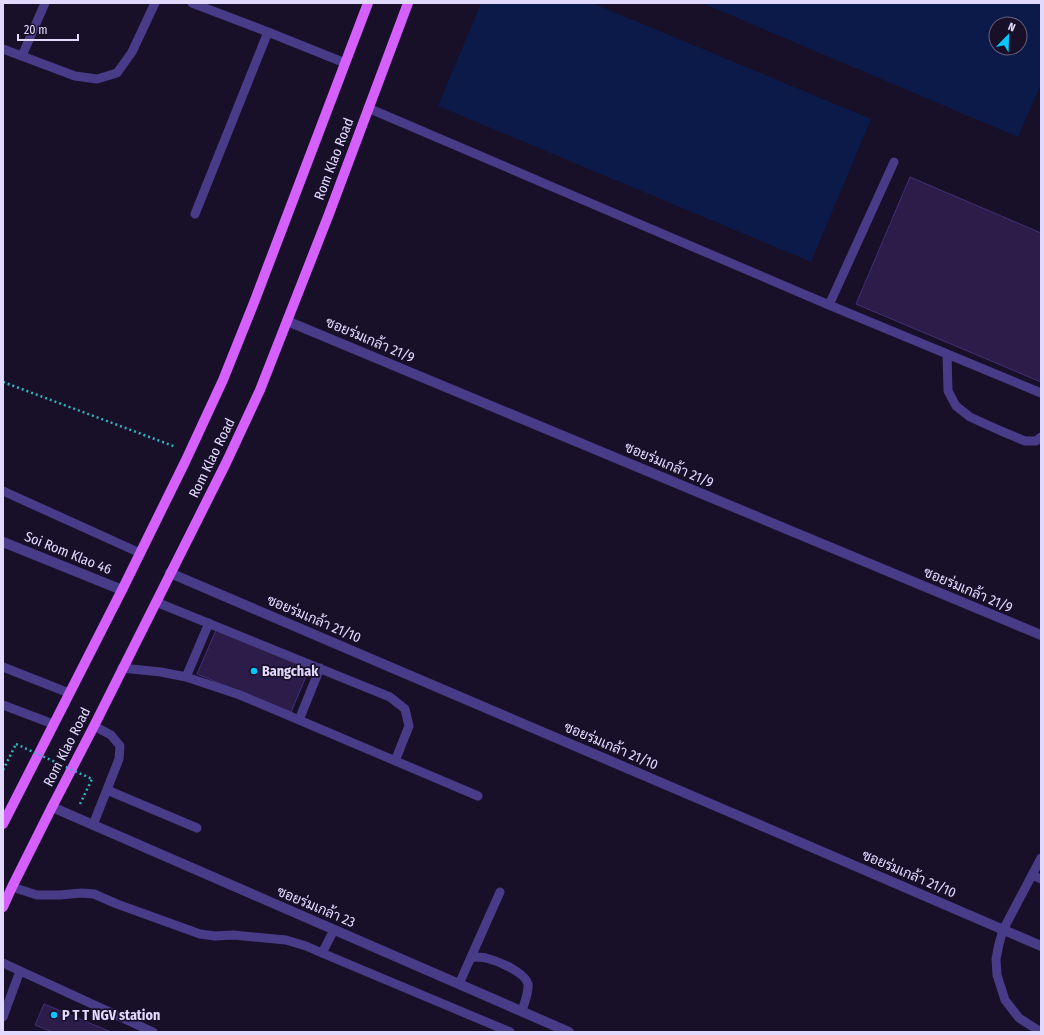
<svg xmlns="http://www.w3.org/2000/svg" width="1044" height="1035" font-family="'Fira Sans Condensed',Sarabun,sans-serif">
<rect width="100%" height="100%" fill="#181029"/>
<path fill="#0b1a48" fill-rule="evenodd" d="M481 3H592L871 119 811 262 438 106Z
M702 3H1041V84L1018 137ZM996 24H1020V48H996Z"/>
<path fill="#2b1c4a" stroke="#452f76" d="M910 177 1041 233V382L856 304Z
M217 628 310 667 291 712 197 674Z
M44 1004 111 1032H53L35 1025Z"/>
<g fill="none" stroke-linecap="round" stroke-linejoin="round">
<path stroke="#30b3bb" stroke-width="2.5" stroke-dasharray="2 3" stroke-linecap="butt" d="M3 382 176 447
M3 770 16 744
M80 804 92 779"/>
<path stroke="#483c88" stroke-width="9" d="M192 3 268 32 345 63
M3 49 75 76 97 79 117 73 132 52 155 3
M22 56 45 3
M368 108 829 305 1041 393
M195 214 268 32
M829 305 894 162
M947 354 948 391 956 406 970 417 1001 431 1025 441H1036L1041 437
M3 491 140 553
M156 602 390 697 405 709 409 726 395 761
M3 667 69 693
M122 668 161 672 186 677 240 695 478 796
M186 677 209 623
M3 705 53 724
M299 720 320 668
M107 790 197 828
M93 825 119 759 120 746 111 735 94 726
M1041 858 1003 930 999 944 996 959 997 975 1005 1000 1019 1018 1041 1032
M1032 875 1041 879
M12 887 37 895H60L81 893 94 894 117 904 200 934 215 936 233 935 286 940 306 946 322 953 510 1032
M322 953 334 930
M471 957C476 957 481 957 486 958 498 961 525 972 528 984 529 993 524 1003 522 1011
M3 963 153 1032
M459 984 500 892
M3 1017 20 971"/>
<path stroke="#483c88" stroke-width="10" d="M287 321 1041 635
M3 542 122 590
M170 573 732 813 1041 946
M52 807 569 1032"/>
<path stroke="#d660fe" stroke-width="10" d="M3 824 122 590 185 462 223 380 255 300 368 3
M3 907 12 887 52 807 94 726 226 463 260 390 329 214 408 3"/>
<path stroke="#30b3bb" stroke-width="2.5" stroke-dasharray="2 3" stroke-linecap="butt" d="M16 744 92 779"/>
</g>
<g fill="#06c8fe" stroke="#181029" stroke-width="1.5">
<circle cx="254" cy="671" r="4"/>
<circle cx="54" cy="1015" r="4"/>
</g>
<g text-anchor="middle" dominant-baseline="central" stroke-width="3.5" stroke-linejoin="round" paint-order="stroke">
<g font-size="14" fill="#e2d9ff" stroke="#181029">
<text transform="translate(334 159) rotate(-69)">Rom Klao Road</text>
<text transform="translate(370 340) rotate(23)">ซอยร่มเกล้า 21/9</text>
<text transform="translate(212 458) rotate(-64)">Rom Klao Road</text>
<text transform="translate(669 465) rotate(23)">ซอยร่มเกล้า 21/9</text>
<text transform="translate(68 553) rotate(22)">Soi Rom Klao 46</text>
<text transform="translate(968 590) rotate(23)">ซอยร่มเกล้า 21/9</text>
<text transform="translate(314 619) rotate(23)">ซอยร่มเกล้า 21/10</text>
<text transform="translate(611 746) rotate(23)">ซอยร่มเกล้า 21/10</text>
<text transform="translate(67 747) rotate(-63)">Rom Klao Road</text>
<text transform="translate(909 874) rotate(23)">ซอยร่มเกล้า 21/10</text>
<text transform="translate(316 907) rotate(23)">ซอยร่มเกล้า 23</text>
</g>
<g font-size="14" font-weight="bold" fill="#e2d9ff" stroke="#181029" text-anchor="start">
<text x="262" y="671">Bangchak</text>
<text x="62" y="1015">P T T NGV station</text>
</g>
</g>
<rect width="1044" height="1035" fill="none" stroke="#e2d9ff" stroke-width="8"/>
<g transform="translate(1008 36) rotate(23)"><circle r="19" fill="#181029" stroke="#69607f"/>
<path d="M0-3L7 15L0 10L-7 15Z" fill="#06c8fe"/>
<text y="-6" font-size="11" font-weight="bold" text-anchor="middle" fill="#e2d9ff">N</text>
</g>
<path d="M18 34v6h60v-6" fill="none" stroke="#e2d9ff" stroke-width="2"/>
<text x="24" y="34" font-size="12" fill="#e2d9ff" stroke="#181029" stroke-width="3" paint-order="stroke">20 m</text>
</svg>
